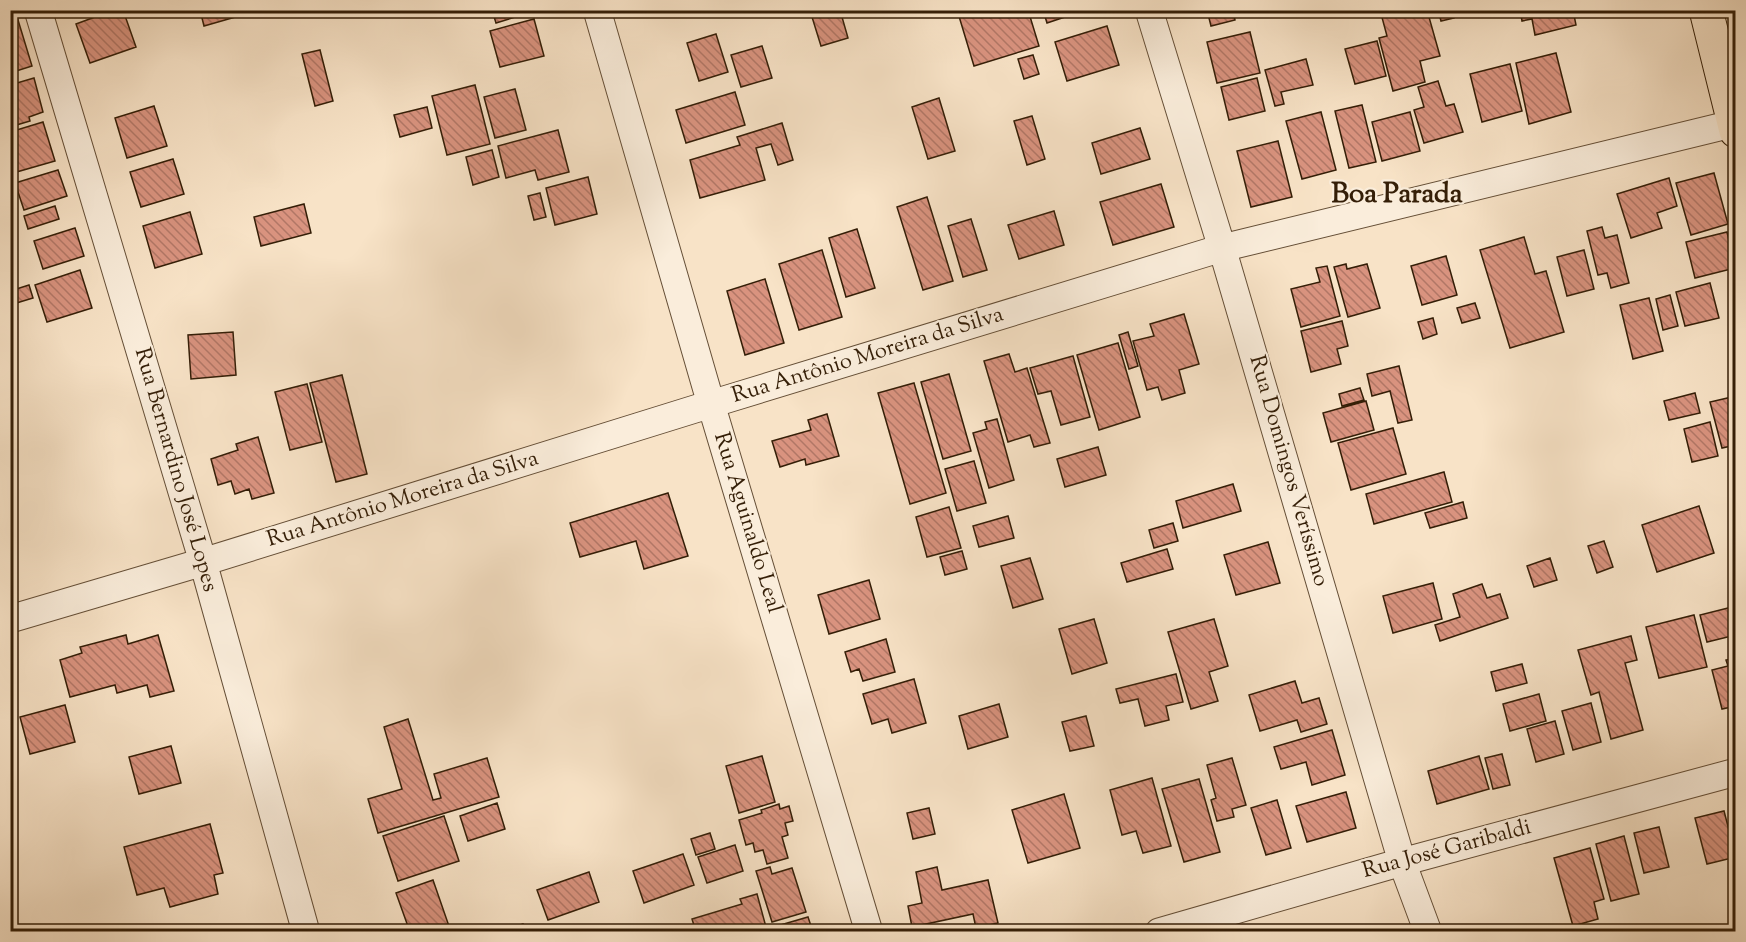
<svg xmlns="http://www.w3.org/2000/svg" width="1746" height="942" font-family="'Sorts Mill Goudy',serif">
<defs>
<pattern id="building-back-hatch" width="6" height="6" patternUnits="userSpaceOnUse" patternTransform="scale(1.5)"><rect width="6" height="6" fill="#d9937f"/><path d="M-1 5l2 2M0 0l6 6M5-1l2 2" fill="none" stroke="#b17766"/></pattern>
</defs>
<rect width="100%" height="100%" fill="#f8e3c7"/>
<filter id="stains"><feTurbulence type="fractalNoise" baseFrequency=".00333" numOctaves="4"/><feColorMatrix values="0 0 0 0 .2 0 0 0 0 .09 0 0 0 0 .02 0 0 0 .5 -.17"/></filter>
<radialGradient id="worn" r=".72"><stop offset=".6" stop-color="#630" stop-opacity="0"/><stop offset="1" stop-color="#630" stop-opacity=".3"/></radialGradient>
<path fill="url(#building-back-hatch)" stroke="#341e07" stroke-width="1.5" d="M114 10H123L136 47 90 63 76 24Z
M200 10H237L239 16 204 26Z
M492 10H535V11L496 23Z
M834 10H840L848 38 821 46 812 17Z
M967 10H1028L1039 46 974 66 958 13Z
M1043 10H1086L1047 23Z
M1207 10H1233L1235 20 1211 26Z
M1380 10H1427L1440 56 1420 61 1425 82 1393 91 1379 38 1387 36Z
M1438 10H1452L1454 18 1441 21Z
M1520 10H1573L1576 25 1535 35 1532 19 1522 21Z
M534 19 544 56 500 67 490 31Z
M18 20 32 66 10 73V23Z
M1107 26 1119 65 1067 81 1055 42Z
M1250 32 1260 73 1217 83 1207 42Z
M716 34 728 72 699 81 687 43Z
M1377 41 1386 76 1355 84 1345 49Z
M762 46 772 78 741 87 731 55Z
M320 50 333 101 315 106 302 54Z
M1556 53 1571 112 1529 124 1516 63Z
M1033 55 1039 74 1024 79 1018 59Z
M1306 59 1313 85 1281 92 1284 104 1275 106 1265 70Z
M1510 64 1522 111 1482 122 1470 74Z
M34 78 43 112 29 117 30 121 13 126 10 121V85Z
M1257 78 1265 111 1229 120 1221 87Z
M1438 81 1446 106 1454 104 1463 132 1424 143 1414 110 1424 107 1418 87Z
M475 85 490 144 447 155 432 96Z
M515 89 526 130 495 138 484 97Z
M735 92 745 125 686 143 676 110Z
M939 98 955 151 928 159 912 107Z
M1362 105 1376 162 1349 168 1335 111Z
M154 106 167 146 127 158 115 118Z
M427 107 432 128 400 137 394 115Z
M1321 112 1336 170 1302 179 1286 121Z
M1410 112 1420 151 1382 161 1372 122Z
M1032 116 1045 159 1027 165 1014 121Z
M43 122 55 161 13 173 10 164V132Z
M782 123 793 160 778 165 771 144 756 148 765 180 700 198 690 160 740 145 737 137Z
M1140 128 1150 159 1101 174 1092 143Z
M558 130 569 172 538 180 535 170 506 178 498 146Z
M1278 141 1292 197 1251 207 1237 151Z
M492 150 499 177 473 185 466 157Z
M173 159 184 194 141 207 130 172Z
M58 170 67 196 24 210 15 183Z
M1714 173 1728 224 1691 235 1676 183Z
M588 177 597 214 555 225 546 188Z
M1669 178 1677 206 1657 213 1662 228 1631 238 1617 194Z
M1161 184 1174 227 1113 245 1100 202Z
M540 193 546 217 534 220 528 196Z
M927 197 953 281 923 290 897 207Z
M304 204 311 233 261 246 254 217Z
M55 206 59 219 28 229 24 216Z
M1054 211 1064 245 1019 259 1008 225Z
M190 212 202 254 155 268 143 226Z
M971 219 987 270 963 277 948 226Z
M1602 227 1605 238 1617 235 1629 283 1611 288 1607 273 1598 275 1587 231Z
M75 228 84 256 43 269 34 241Z
M857 229 875 288 846 297 829 238Z
M1727 232 1735 268 1695 278 1686 242Z
M1524 237 1535 274 1546 271 1564 332 1510 348 1480 250Z
M822 250 842 317 799 330 779 264Z
M1584 250 1594 289 1567 296 1557 257Z
M1446 256 1457 295 1422 305 1411 266Z
M1346 264 1347 269 1367 264 1380 308 1348 317 1334 267Z
M1327 266 1340 316 1301 327 1291 289 1320 282 1316 268Z
M80 270 92 308 47 322 35 285Z
M765 279 784 343 745 355 727 291Z
M1710 283 1719 318 1685 326 1676 292Z
M29 285 33 298 10 305V291Z
M1670 295 1678 326 1663 330 1656 299Z
M1649 298 1663 351 1633 359 1620 305Z
M1475 303 1480 318 1462 323 1457 308Z
M1184 314 1199 364 1179 370 1185 393 1162 400 1158 387 1147 390 1133 341 1154 336 1150 324Z
M1433 318 1437 334 1423 339 1418 322Z
M1342 321 1348 346 1337 349 1341 364 1311 372 1301 331Z
M233 332 236 375 191 379 188 335Z
M1128 332 1138 366 1129 369 1119 335Z
M1118 343 1140 417 1099 430 1077 355Z
M1009 354 1015 372 1027 368 1050 443 1034 447 1030 435 1008 442 984 361Z
M1073 356 1090 417 1061 425 1051 391 1038 394 1030 368Z
M1399 366 1412 420 1398 423 1390 391 1372 396 1367 374Z
M949 374 971 451 943 459 921 382Z
M342 375 367 474 336 482 310 383Z
M914 383 946 493 910 504 878 393Z
M307 384 322 442 290 450 275 392Z
M1360 388 1364 400 1342 406 1339 394Z
M1695 393 1700 413 1669 420 1664 401Z
M1732 397 1736 411V445L1722 448 1710 402Z
M1366 401 1374 430 1331 442 1323 413Z
M827 414 839 456 806 465 805 459 780 467 772 441 811 430 808 420Z
M997 419 1014 480 989 488 973 433 987 429 985 422Z
M1710 422 1718 456 1692 462 1684 429Z
M1393 428 1406 474 1351 490 1338 443Z
M258 437 274 493 252 499 249 489 235 494 231 481 218 485 211 459 238 450 236 444Z
M1098 447 1106 475 1065 487 1057 459Z
M974 461 986 503 957 511 945 469Z
M1444 472 1452 502 1374 524 1366 494Z
M1233 484 1241 511 1183 528 1176 501Z
M668 493 688 556 644 569 636 541 580 557 570 523Z
M1463 502 1467 518 1430 528 1425 513Z
M1699 506 1714 553 1657 572 1642 525Z
M949 507 961 548 927 557 916 517Z
M1008 516 1014 538 979 547 973 526Z
M1173 523 1178 541 1154 548 1149 530Z
M1604 541 1613 567 1597 573 1588 546Z
M1268 542 1280 583 1236 595 1224 555Z
M1167 549 1173 569 1127 582 1121 563Z
M962 551 967 569 945 575 940 557Z
M1030 558 1043 599 1013 608 1001 566Z
M1550 558 1557 580 1534 587 1527 566Z
M869 580 880 619 829 634 818 595Z
M1433 583 1442 619 1393 633 1383 596Z
M1482 584 1487 598 1500 594 1508 618 1440 641 1435 625 1460 617 1453 594Z
M1736 606V635L1707 642 1700 615Z
M1694 615 1707 667 1659 678 1646 627Z
M1094 619 1107 663 1072 674 1059 629Z
M1214 619 1228 666 1209 672 1218 701 1191 709 1168 632Z
M126 635 128 644 158 635 174 691 150 697 147 685 117 693 115 685 70 697 60 660 82 653 80 647Z
M1631 636 1637 660 1625 663 1643 730 1611 739 1599 692 1591 695 1578 650Z
M886 639 895 672 863 681 859 669 851 672 845 652Z
M1736 658V706L1722 709 1712 670 1728 666 1726 660Z
M1522 664 1527 683 1496 691 1491 672Z
M1176 674 1183 702 1166 706 1169 720 1145 726 1138 699 1120 703 1116 689Z
M914 679 926 723 892 733 888 719 872 724 863 694Z
M1295 681 1302 703 1319 698 1327 724 1301 732 1297 720 1260 731 1249 695Z
M1539 694 1546 721 1510 731 1503 704Z
M1591 703 1601 742 1573 750 1562 711Z
M999 704 1008 737 968 749 959 716Z
M65 705 75 742 30 754 20 717Z
M1086 716 1094 746 1070 751 1062 722Z
M408 719 433 800 441 798 434 774 487 758 499 797 378 833 368 799 402 789 384 727Z
M1555 721 1564 754 1536 762 1527 729Z
M1332 730 1345 775 1312 785 1306 762 1281 769 1274 747Z
M171 746 181 783 139 794 129 757Z
M1502 754 1510 785 1493 789 1485 758Z
M762 756 775 802 739 813 726 766Z
M1479 756 1489 789 1437 804 1428 771Z
M1232 758 1246 805 1232 809 1234 817 1217 821 1211 800 1216 798 1207 765Z
M1152 778 1171 846 1143 853 1136 831 1122 835 1110 790Z
M1199 779 1220 852 1184 862 1162 789Z
M1346 792 1356 828 1307 842 1296 806Z
M1064 794 1080 848 1028 863 1012 810Z
M1277 800 1291 848 1266 855 1251 808Z
M497 803 505 829 468 841 460 816Z
M779 804 780 809 789 806 793 821 785 823 788 835 782 837 788 858 767 864 763 850 755 852 753 843 746 845 739 820 762 813 761 810Z
M929 808 935 834 913 839 907 813Z
M1724 811 1736 857 1707 864 1695 818Z
M444 816 459 861 398 881 383 836Z
M210 824 223 873 214 875 218 894 170 907 164 888 137 895 124 847Z
M1659 827 1669 867 1644 873 1634 833Z
M710 833 715 849 696 855 691 839Z
M1624 836 1639 894 1611 901 1596 844Z
M735 845 743 871 707 883 698 857Z
M1590 848 1604 899 1594 902 1598 919 1573 926 1554 858Z
M683 854 694 885 644 903 633 871Z
M770 867 772 874 792 868 806 912 772 922 756 871Z
M937 867 942 890 988 880 998 923 976 928 973 914 912 927 908 906 922 903 916 872Z
M589 872 599 902 548 920 537 890Z
M433 880 451 932H410L396 893Z
M757 894 766 927 749 932H696L692 919 742 904 740 899Z
M808 917 813 932H771L770 928Z
M523 924 526 932 502 931Z"/>
<g fill="none" stroke-linecap="round" stroke-linejoin="round">
<defs>
<path id="minor" d="M38 10 203 562 306 932
M597 10 711 404 869 932
M1149 10 1222 248 1402 862 1428 932
M10 619 203 562 711 404 1222 248 1736 123
M1159 932 1402 862 1736 772"/>
<path id="major" d="M1706 10 1736 131"/>
</defs>
<use href="#minor" stroke="#654f37" stroke-width="29"/>
<use href="#major" stroke="#341e07" stroke-width="35"/>
<use href="#minor" stroke="#faeddb" stroke-width="27"/>
<use href="#major" stroke="#f8e3c7" stroke-width="33"/>
</g>
<g text-anchor="middle" dominant-baseline="central" stroke-width="4.5" stroke-linejoin="round" paint-order="stroke">
<g font-size="22" fill="#341e07" stroke="#faeddb">
<text transform="translate(868 356) rotate(-17)">Rua Antônio Moreira da Silva</text>
<text transform="translate(175 470) rotate(74)">Rua Bernardino José Lopes</text>
<text transform="translate(1288 471) rotate(74)">Rua Domingos Veríssimo</text>
<text transform="translate(403 500) rotate(-17)">Rua Antônio Moreira da Silva</text>
<text transform="translate(747 523) rotate(73)">Rua Aguinaldo Leal</text>
<text transform="translate(1447 850) rotate(-15)">Rua José Garibaldi</text>
</g>
<g font-size="28" font-weight="bold" fill="#341e07" stroke="#faeddb">
<text x="1397" y="195">Boa Parada</text>
</g>
</g>
<rect width="1746" height="942" fill="none" stroke="#f8e3c7" stroke-width="36"/>
<rect x="12" y="12" width="1722" height="918" fill="none" stroke="#341e07" stroke-width="3"/>
<rect x="18" y="18" width="1710" height="906" fill="none" stroke="#341e07" stroke-width="1.5"/>
<rect width="100%" height="100%" filter="url(#stains)"/>
<rect width="100%" height="100%" fill="url(#worn)"/>
</svg>
